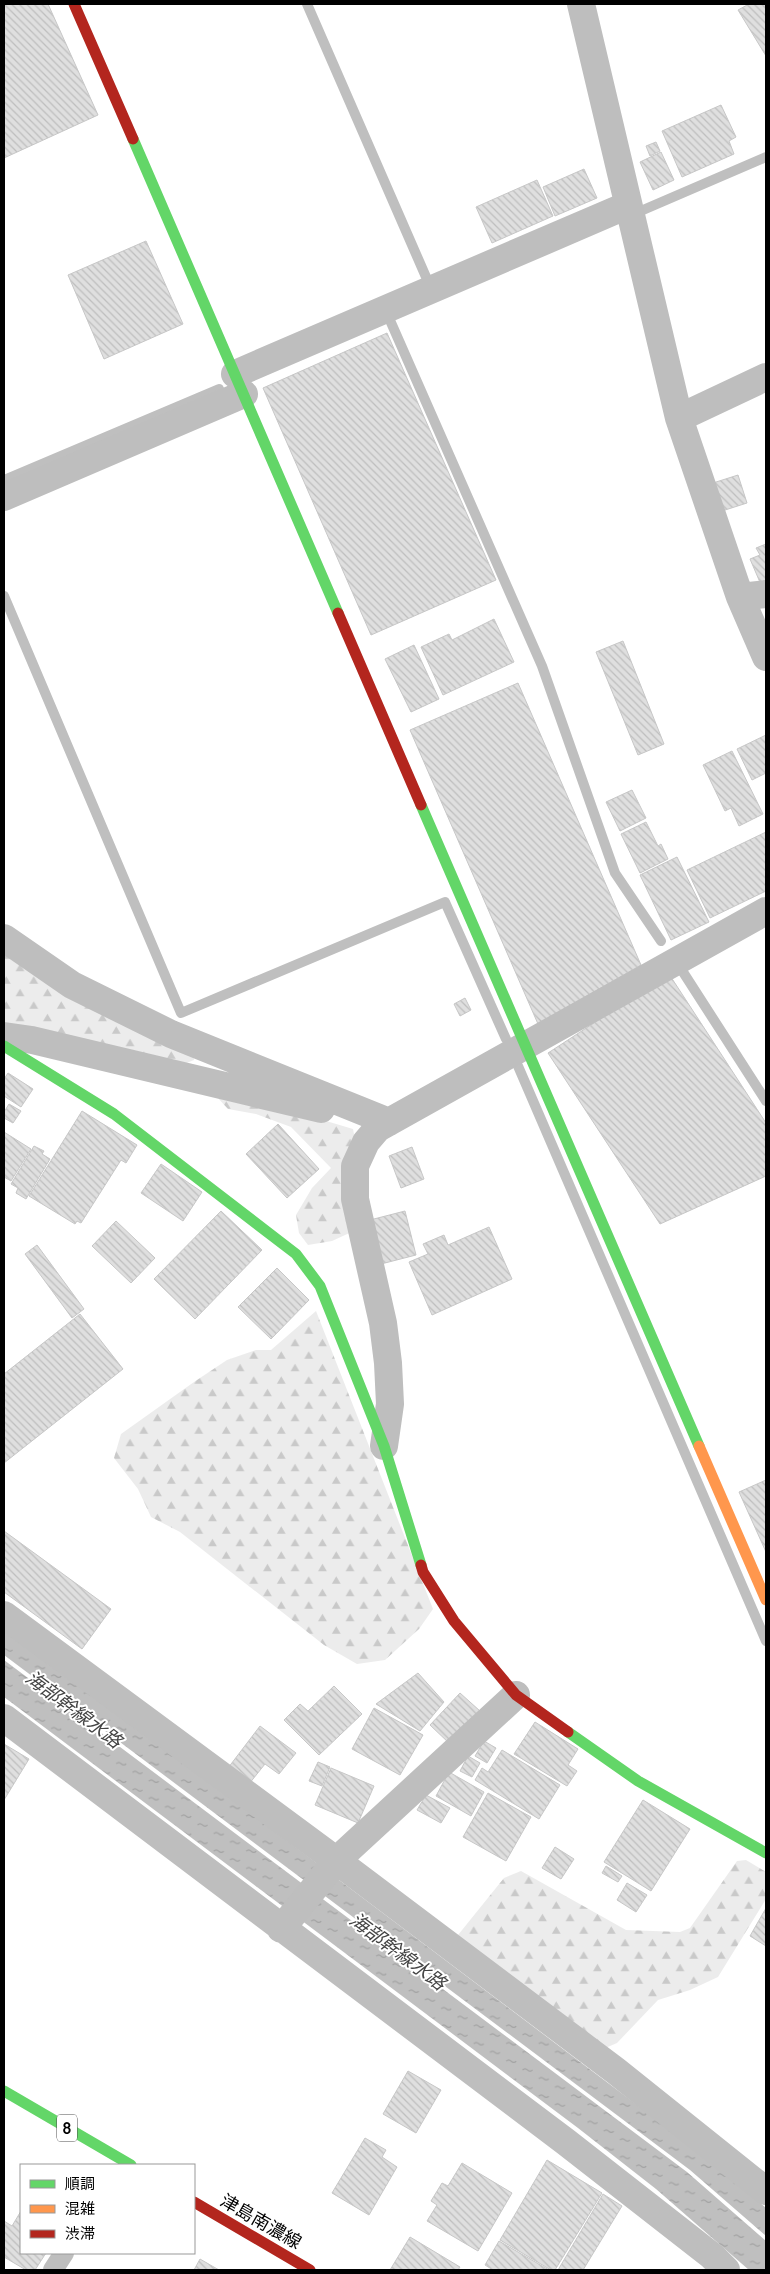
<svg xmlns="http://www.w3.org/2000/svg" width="770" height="2274" font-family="Quicksand,'Noto Sans JP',sans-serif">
<defs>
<pattern id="forest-firs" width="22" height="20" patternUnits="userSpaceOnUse" patternTransform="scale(1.25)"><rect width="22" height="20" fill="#ececec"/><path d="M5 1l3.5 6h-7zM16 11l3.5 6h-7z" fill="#c9c9c9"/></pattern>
<pattern id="water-ripples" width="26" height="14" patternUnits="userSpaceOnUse" patternTransform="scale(1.25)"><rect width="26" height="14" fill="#bfbfbf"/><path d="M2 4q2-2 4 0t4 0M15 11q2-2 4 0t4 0" fill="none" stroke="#a2a2a2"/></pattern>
<pattern id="building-back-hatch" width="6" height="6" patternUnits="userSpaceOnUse" patternTransform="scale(1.25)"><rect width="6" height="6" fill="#dfdfdf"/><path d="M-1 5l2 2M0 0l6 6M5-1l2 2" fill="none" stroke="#bebebe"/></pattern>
</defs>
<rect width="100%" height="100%" fill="#fff"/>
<path fill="url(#forest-firs)" d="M4 949 193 1052 194 1060 184 1064 4 1028Z
M226 1091 353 1129 356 1144V1230L332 1241 308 1245 299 1233 296 1215 312 1188 331 1168 291 1127 256 1114 228 1109 216 1096Z
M316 1311 433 1609 419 1629 385 1660 357 1664 324 1645 180 1532 151 1517 138 1489 114 1458 121 1434 194 1382 227 1360 256 1350H271Z
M746 1860 766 1872V1899L718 1977 690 1990 658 2000 617 2043 603 2049 454 1940 504 1878 521 1871 626 1930 680 1932 690 1928 737 1861Z"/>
<path fill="url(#water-ripples)" d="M4 1627 710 2160 766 2208V2236L690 2170 4 1655Z
M4 1660 687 2172 766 2241V2270H749L656 2189 578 2128 4 1697Z"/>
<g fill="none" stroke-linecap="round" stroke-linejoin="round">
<path stroke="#bfbfbf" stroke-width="10" d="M307 4 426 277
M643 210 766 157
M389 318 542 666 615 873 661 941
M4 480 219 389
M4 596 181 1013 445 902 506 1039
M683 972 766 1101
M518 1066 766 1641"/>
</g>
<path fill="url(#building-back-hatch)" stroke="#c7c7c7" d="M4 4H48L98 115 4 158Z
M749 4H764L766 7V56L738 10Z
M721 105 736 137 729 141 734 154 682 177 662 131Z
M656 142 660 151 650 156 646 146Z
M661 152 674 180 653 190 640 162Z
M584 169 597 198 555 216 543 187Z
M537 180 553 216 492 243 476 207Z
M146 241 183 324 104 359 68 275Z
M387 333 496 580 371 635 263 388Z
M738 475 747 503 722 511 713 483Z
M766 544V585L762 587 750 559 760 555 756 548Z
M494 619 514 662 443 695 421 647 449 634 452 640Z
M623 641 664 744 638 755 596 652Z
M414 645 439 699 411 712 385 659Z
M518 683 641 965 538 1024 410 730Z
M766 735V773L752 780 737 749Z
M732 751 763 814 739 826 731 808 725 811 703 765Z
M632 790 646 818 620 831 606 802Z
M646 822 658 846 661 844 668 859 640 873 621 834Z
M766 832V891L710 918 687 870Z
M677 857 709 922 671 940 640 875Z
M669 974 766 1123V1176L660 1224 548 1053Z
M465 998 471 1010 460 1016 454 1004Z
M8 1073 33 1089 21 1107 4 1096V1079Z
M9 1104 21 1111 13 1123 4 1118V1112Z
M82 1111 137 1145 126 1163 121 1160 81 1223 77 1221 75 1224 29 1196Z
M278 1124 319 1169 287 1198 246 1154Z
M4 1132 31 1149 11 1181 4 1177Z
M34 1146 44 1151 42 1154 50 1159 26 1199 16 1193 18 1188 11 1184Z
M412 1147 424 1179 401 1188 389 1156Z
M161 1164 202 1192 183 1221 141 1193Z
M221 1211 262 1250 195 1319 154 1279Z
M405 1211 416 1255 381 1264 370 1220Z
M116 1221 155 1258 131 1283 92 1246Z
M489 1227 512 1279 432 1315 409 1262 428 1254 423 1244 444 1235 448 1245Z
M37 1245 84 1309 72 1318 25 1254Z
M277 1268 309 1300 271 1339 238 1307Z
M80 1314 123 1369 4 1463V1374Z
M766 1480V1552L739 1492Z
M4 1531 111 1609 82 1649 4 1592Z
M418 1673 444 1702 420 1731 376 1704Z
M334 1686 362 1714 319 1755 284 1720 300 1704 308 1711Z
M460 1693 480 1711 450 1744 430 1725Z
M374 1708 423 1735 400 1775 352 1749Z
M535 1722 578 1749 568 1765 577 1771 567 1786 514 1754Z
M260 1726 296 1753 279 1774 265 1764 249 1784 228 1768Z
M484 1741 496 1748 487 1763 475 1756Z
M4 1744 29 1759 4 1800Z
M502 1750 560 1785 539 1819 475 1780 482 1768 488 1772Z
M468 1756 480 1763 472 1777 460 1771Z
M318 1762 330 1767 322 1786 309 1781Z
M331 1768 374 1786 358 1823 315 1805Z
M449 1772 484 1792 471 1816 436 1796Z
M488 1793 531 1817 506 1861 463 1837Z
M426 1795 450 1808 441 1823 417 1810Z
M643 1800 690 1829 651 1891 604 1862Z
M555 1847 574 1859 561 1879 542 1868Z
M606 1866 622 1876 618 1882 602 1873Z
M627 1883 647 1895 636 1912 617 1900Z
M766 1908V1946L750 1936Z
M408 2071 441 2090 416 2133 383 2114Z
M365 2138 386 2150 382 2157 397 2167 369 2215 332 2193Z
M547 2160 602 2193 555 2270H551L500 2240Z
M462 2163 512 2193 478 2251 427 2221 437 2205 431 2201 442 2183 448 2186Z
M603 2194 622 2206 583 2270H558Z
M21 2211V2253H46L35 2270H26L4 2257V2221L12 2226Z
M410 2237 460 2267 458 2270H390Z
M499 2241 549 2270H493L485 2265Z
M200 2259 219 2270H194Z"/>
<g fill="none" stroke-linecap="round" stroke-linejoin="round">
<path stroke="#bebebe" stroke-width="20" d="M53 2270 64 2253"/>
<path stroke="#bebebe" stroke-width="28" d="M581 4 679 418 740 597 766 657
M235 374 628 205
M679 418 766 377
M4 497 244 394
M740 597 766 594
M4 938 72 985 171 1034 389 1122
M4 1036 32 1040 321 1109
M384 1446 390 1404 388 1363 383 1323 355 1199V1166L366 1142 378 1128 766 911
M4 1615 341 1864 616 2071 766 2191
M4 1718 566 2142 712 2256 726 2270
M281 1929 337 1860 516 1695"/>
<path stroke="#63d668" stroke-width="11" d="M133 139 338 613
M421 805 699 1446
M4 1046 114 1114 296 1254 320 1286 384 1446 421 1565
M568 1732 638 1781 766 1853
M4 2091 131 2165"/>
<path stroke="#ff974d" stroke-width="11" d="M699 1446 766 1600"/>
<path stroke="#b3261e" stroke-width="11" d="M74 4 133 139
M338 613 421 805
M421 1565 423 1572 454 1621 516 1695 568 1732
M194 2202 310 2270"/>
</g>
<g text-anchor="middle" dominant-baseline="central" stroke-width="4" stroke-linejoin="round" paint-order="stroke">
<rect fill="#fff" stroke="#4c4c4c" stroke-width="1" x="57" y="2114.5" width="20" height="27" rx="4"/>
<g font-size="16" font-weight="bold" fill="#000">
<text x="67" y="2128">8</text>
</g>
<g font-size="18" fill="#000" stroke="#fff">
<text transform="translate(261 2221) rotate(30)">津島南濃線</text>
</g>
<g font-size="19" font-style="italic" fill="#444" stroke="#fff">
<text transform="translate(74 1709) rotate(37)">海部幹線水路</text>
<text transform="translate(398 1951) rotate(37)">海部幹線水路</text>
</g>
</g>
<rect width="770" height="2274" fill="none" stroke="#000000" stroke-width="10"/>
<rect x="20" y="2164" width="175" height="90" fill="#ffffff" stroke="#999999"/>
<rect x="30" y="2180" width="25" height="8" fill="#63d668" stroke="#999999"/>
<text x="65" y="2189" font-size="15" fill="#000000">順調</text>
<rect x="30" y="2205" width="25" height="8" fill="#ff974d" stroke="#999999"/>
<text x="65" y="2214" font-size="15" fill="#000000">混雑</text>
<rect x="30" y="2230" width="25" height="8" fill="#b3261e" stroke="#999999"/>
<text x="65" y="2239" font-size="15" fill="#000000">渋滞</text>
</svg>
